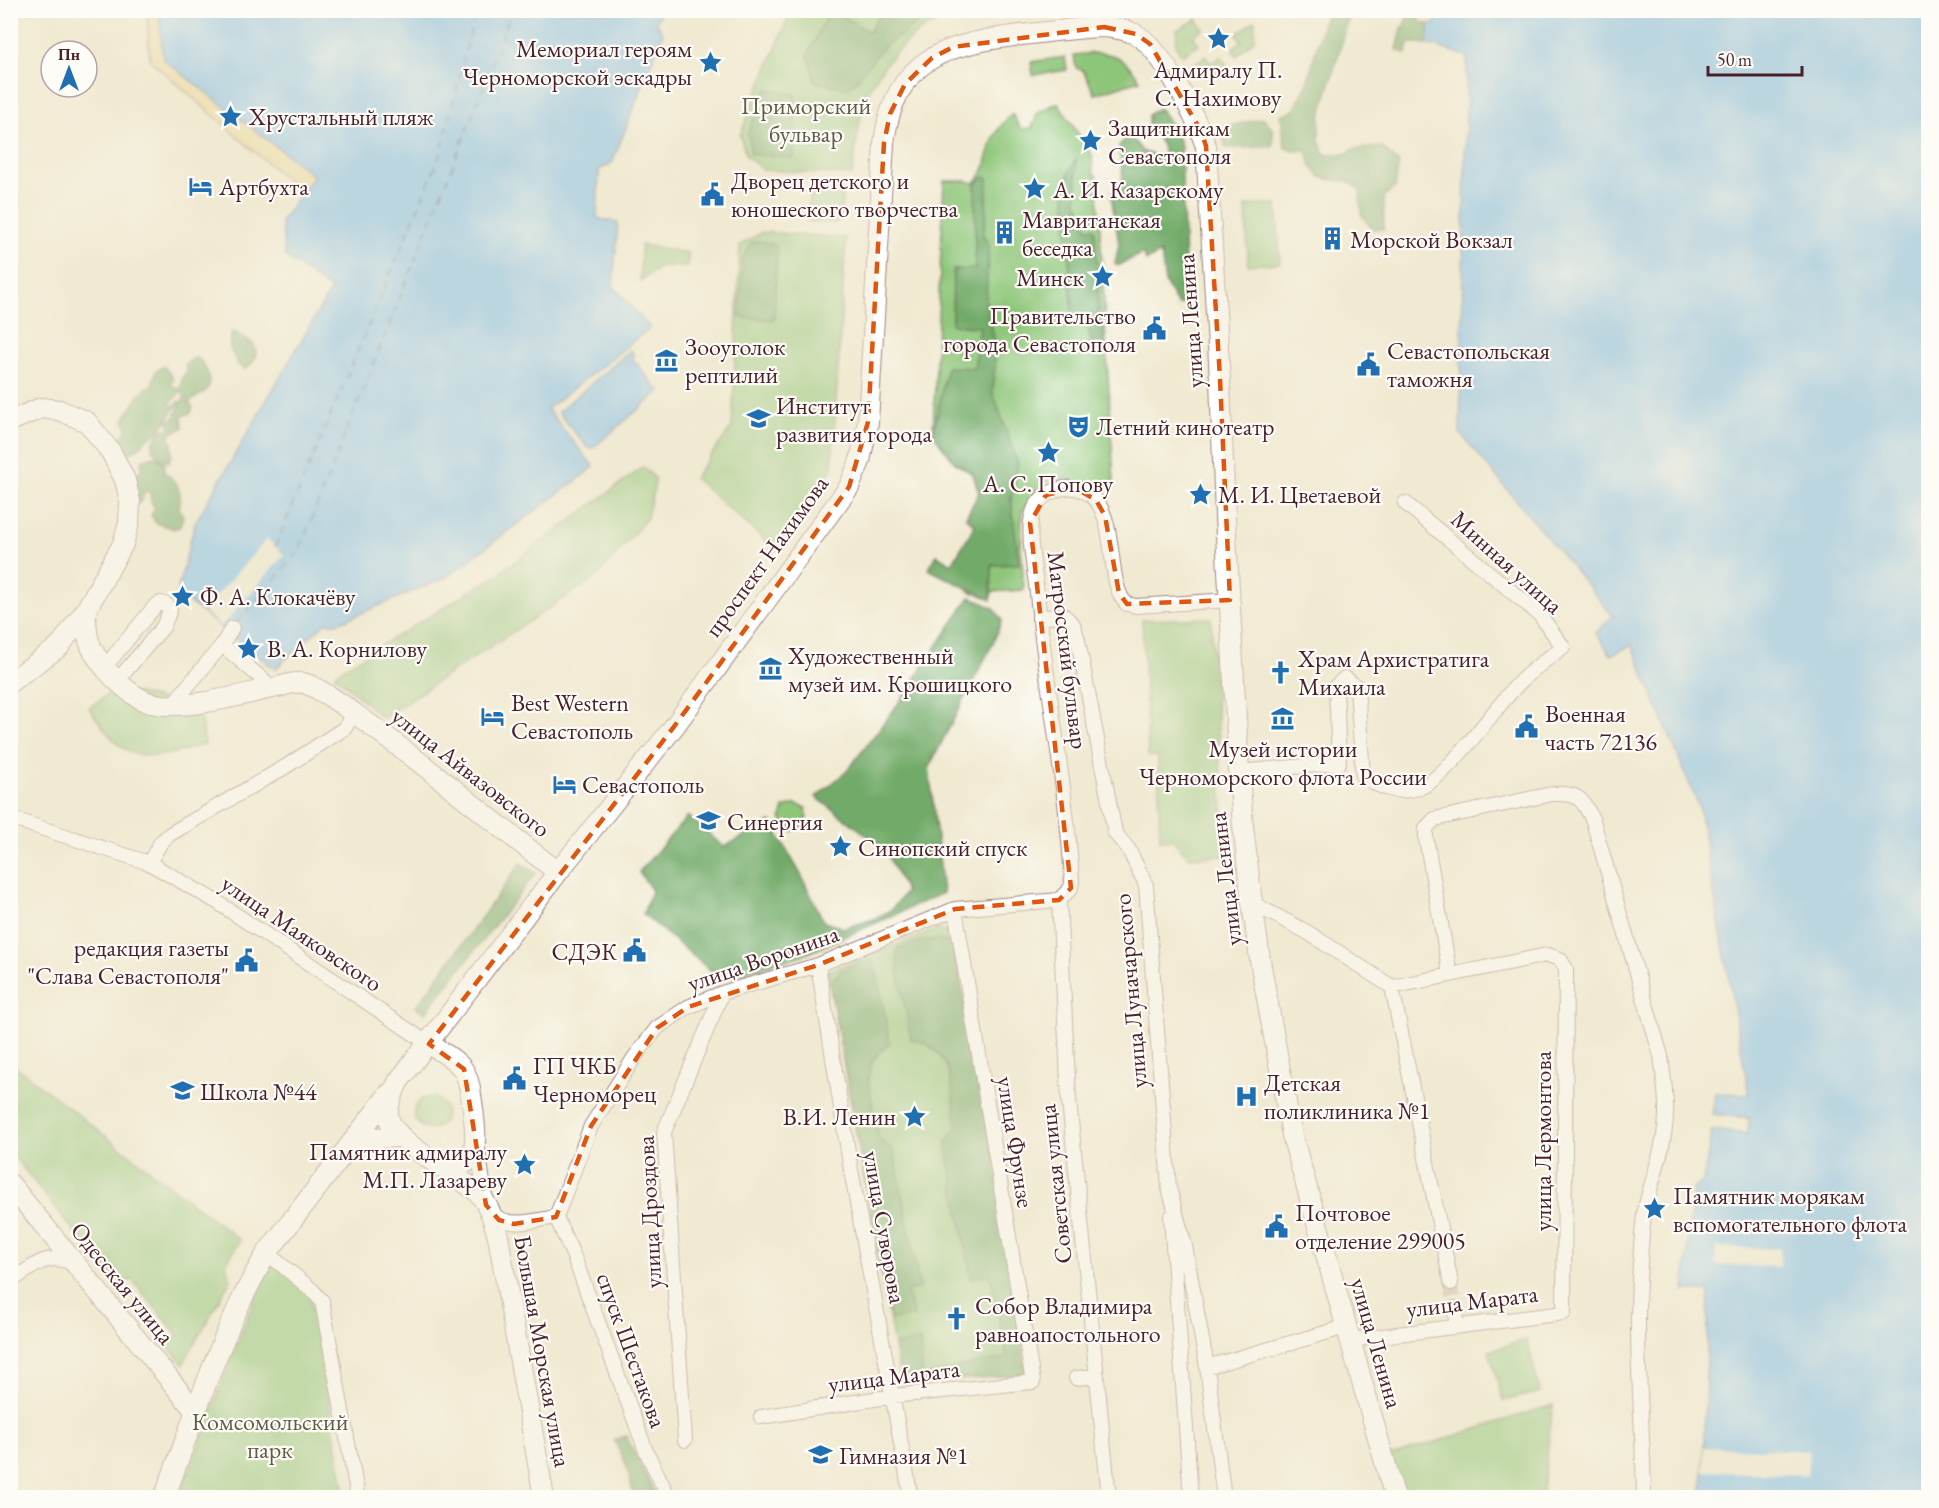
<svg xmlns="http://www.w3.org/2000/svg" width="1939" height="1508" font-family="'EB Garamond',serif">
<rect width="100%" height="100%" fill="#fdfcf7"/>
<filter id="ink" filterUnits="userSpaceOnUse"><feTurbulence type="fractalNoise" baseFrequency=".0167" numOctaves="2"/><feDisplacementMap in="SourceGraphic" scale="12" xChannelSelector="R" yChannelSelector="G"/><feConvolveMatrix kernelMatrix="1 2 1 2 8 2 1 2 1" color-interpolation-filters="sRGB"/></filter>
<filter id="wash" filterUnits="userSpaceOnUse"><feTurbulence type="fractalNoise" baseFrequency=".008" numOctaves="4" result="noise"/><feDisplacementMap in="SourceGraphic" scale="24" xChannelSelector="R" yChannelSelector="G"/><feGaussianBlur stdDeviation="1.35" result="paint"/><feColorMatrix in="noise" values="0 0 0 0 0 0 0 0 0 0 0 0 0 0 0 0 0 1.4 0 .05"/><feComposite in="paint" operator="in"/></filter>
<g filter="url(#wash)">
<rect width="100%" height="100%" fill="#f1ead2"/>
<path fill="#8ec679" stroke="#6c7252" stroke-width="1.5" d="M793 11H1000L998 16 992 19C979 19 964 17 951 19 914 24 872 72 863 107 857 129 856 153 852 175L763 170 746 156 740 135 788 18Z
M1197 19 1203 29 1193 36 1199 44 1182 55 1176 46 1177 30Z
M1255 21V39L1237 56 1232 49 1241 41 1236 34Z
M1096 53C1119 53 1128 63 1140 80L1095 94 1083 70 1076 68 1074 55Z
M1206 56 1211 63 1221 57 1227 65C1214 78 1203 84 1190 66Z
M1065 57 1067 70 1033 75 1031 62Z
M1058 103 1092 155 1093 173 1097 177 1114 483 1102 488 1058 477 1041 484 1022 511 1021 546 1024 590 972 593 948 572 975 525 966 517 979 493 973 474 954 462 933 433 944 181H966L974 183C988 171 985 162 991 145 995 133 1002 123 1012 114L1021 129 1032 128 1038 112Z
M810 188 837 190 842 196 841 218 835 223 807 221Z
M1277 204 1280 263 1248 265 1246 206Z
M763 232 846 238 832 469 775 549 694 478 732 427 740 245Z
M641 245 688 253V267L662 266 640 281Z
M643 467 656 479 647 518 598 576 382 718 334 674 494 577Z
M1211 618 1226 856 1189 857 1173 840H1160L1158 756H1148L1142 620Z
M116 688 199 709 205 744C178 752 144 766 119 745 107 735 98 720 89 708Z
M795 804 806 808C809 821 804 827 792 831L785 828 781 818 784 808Z
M937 929 953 934 1027 1374 901 1385 827 971Z
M11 1063 240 1240 226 1264 231 1279 183 1364 167 1345 178 1335 131 1279 120 1288 11 1153Z
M414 1113a16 16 0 1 1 32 0a16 16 0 1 1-32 0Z
M272 1263 309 1292 346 1497 178 1498 256 1294Z
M1527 1340 1540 1392 1503 1401 1489 1350Z
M1553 1405 1542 1497H1404L1390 1456Z"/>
<path fill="#72ab69" stroke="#5e654a" stroke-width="1.5" d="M829 11H833L869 32 882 11H923V19L882 48 856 81 847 88 815 82 808 55Z
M1326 11H1351L1320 118 1319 140 1324 154H1345L1352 149 1382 147 1399 163 1395 188 1384 196V229H1372L1361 214 1360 190 1348 181 1332 180 1320 177 1311 167 1307 150 1296 151 1285 148 1281 115 1294 110 1307 84Z
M1414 11H1421L1420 22 1430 24 1427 44 1409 43 1407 54 1397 50 1402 27H1405L1407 18Z
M767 89 795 94 794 158 751 154 748 132Z
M1159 108 1174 128 1181 146 1185 267 1190 293 1182 304 1178 305 1165 283 1161 253 1146 261 1143 253 1118 266 1115 264 1119 244 1111 195 1123 178 1119 146 1125 139 1132 138 1142 151 1165 159 1162 145 1148 124V115Z
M1264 118 1273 130V147L1226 148 1219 128Z
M1076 159 1077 201 1087 228H1095L1099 315 1103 317 1104 347 1091 348C1091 334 1090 323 1073 321L1065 194 1069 172Z
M984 177 988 178 986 216 983 235 989 246 986 299 996 348 993 393 1018 464 1011 498 1019 564 992 565 991 600 928 569 937 555 952 564 975 525 966 517 979 493 973 474 954 462 933 433 947 367 974 368 980 327 952 325 953 270 975 269V184Z
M760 241 775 245 777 249 774 320 739 317 743 258 751 243Z
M233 331C245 339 261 342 255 358 253 363 250 366 245 369L238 365C232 350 225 347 233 331Z
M195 357C204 361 215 382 206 391 202 394 195 398 190 402L180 391 176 398 169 404 173 406 180 401 157 434 150 436 140 447 128 454 121 451 119 439 127 430 124 419 142 391 152 384 156 371 164 366 173 378 171 385 180 390 182 377 187 372 185 364Z
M183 398 193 407 191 413 182 416 183 428 169 434C174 444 174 452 169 462L159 458 152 449 153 440 159 436 162 430 170 429 168 421 174 418Z
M153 456 165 463 164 472C178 482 183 491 179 508L183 516 180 527 174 529 156 523 151 515 155 508 151 502 150 492H143V499L138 504 129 482 141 470 142 460Z
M970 597 994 608 1002 620 993 643 929 767 943 893 809 953 722 980 643 914 652 890 639 872 688 816 724 847 771 822 800 873 824 922 844 928 874 919 891 910 906 892 884 848 816 797 847 771 896 707Z
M521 863 536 873 425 1013 416 1007Z
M937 939 953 944 989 1123 1027 1374 901 1385 894 1345 920 1341 923 1376 1007 1357 990 1274 971 1278 946 1143 957 1126C951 1090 955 1047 911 1039L898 971 897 949 916 942Z
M872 960 877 975 890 1043 878 1054 872 1062 868 1079 879 1138 894 1152 920 1288 906 1291 914 1316 891 1320 830 986C839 965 852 966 872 960Z
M626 1436 657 1497H631L634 1496 626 1465 614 1440Z"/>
<path fill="#eeda9e" stroke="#9c7c64" stroke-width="1.5" d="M147 11H165L318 173 302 193 150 60Z"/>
<path fill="#7bbef1" stroke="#626e8e" stroke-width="1.5" d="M159 11H661L656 23 663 33 612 163 599 170 597 218 618 223 613 286 650 328 547 409 594 467 445 578 338 623H325L275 669 177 593 195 523 331 290 285 256 281 221 314 176 163 59Z
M1437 11H1928V1497H1702L1709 1291H1684L1693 1189 1703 1182 1712 1130 1748 1134 1749 1118 1712 1114 1715 1093 1749 1094 1699 807 1632 645 1611 655 1596 633 1613 616 1460 433 1467 56 1427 44 1430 24H1435Z
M631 350 634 355 632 358 656 388 661 390 593 448 587 447 558 412Z"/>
<path fill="#f1ead2" d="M267 539 284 555 221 627 203 611Z
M1716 1247 1780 1249V1267L1715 1265Z
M1704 1447 1809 1451 1807 1475 1703 1471Z"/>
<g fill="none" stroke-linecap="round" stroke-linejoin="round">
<path stroke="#5b5770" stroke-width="1.5" stroke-dasharray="8 6" stroke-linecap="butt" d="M275 547 440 156 476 10
M237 622 298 553 465 135 512 10"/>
</g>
</g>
<g filter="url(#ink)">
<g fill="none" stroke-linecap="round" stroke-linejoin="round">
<path stroke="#d0c1b1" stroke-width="14" stroke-dasharray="14 7" stroke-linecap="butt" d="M1451 1283 1454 1308"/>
<defs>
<path id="street" d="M1039 618 1063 615 1073 624 1078 640 1115 833 1129 850 1146 885 1169 1188 1185 1246 1207 1367 1224 1498
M222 645 273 688
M104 668 155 606 161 603 167 605 170 610 163 627 117 681
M172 705 222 645 232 628
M1239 772 1339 763 1336 686 1345 678 1357 687 1363 776C1380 788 1397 795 1419 788 1449 778 1497 703 1523 679 1535 667 1550 657 1563 647L1540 615 1405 503
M10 818 149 863 217 902 429 1044
M149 863 161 842 170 834 285 767 345 728 353 713
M1059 900 1071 888 1072 882C1067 785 1046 689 1037 593 1035 572 1027 535 1032 516 1037 493 1066 481 1086 492 1121 511 1104 585 1127 604L1136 606 1230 600
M1059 900 1069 1101 1109 1498
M1252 903 1307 932 1392 987 1547 955 1560 959 1566 969 1564 1313 1350 1340
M818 965 851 1170 911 1498
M1450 975 1426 838V828L1435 819 1552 794C1578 793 1582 797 1593 821L1661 1056C1663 1075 1667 1096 1666 1115 1665 1148 1652 1178 1645 1209 1642 1227 1641 1246 1640 1264 1634 1342 1643 1419 1644 1498
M1392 987 1451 1283
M477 1142 486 1203
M491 1213C510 1229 533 1221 556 1217
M556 1217 591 1126 634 1058 657 1028 688 1007 722 993 818 965 955 909 1059 900
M556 1217 574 1257 646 1451 669 1498
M1171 1217 1191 1498
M267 1253 312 1290 322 1301 358 1498
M10 1282C34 1266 46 1251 75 1264
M1454 1308 1457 1326
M1207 1367 1346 1327
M1076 1378 1097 1376
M761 1417 893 1396 1033 1382 955 909
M685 1440 664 1132 722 993"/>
<path id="secondary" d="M10 421 41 408 59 410 87 422 111 452 125 480 130 501 129 523 123 544 86 610 59 647 10 682
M86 610C85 642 92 655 114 678 124 688 137 699 151 703 180 711 242 695 272 688 281 687 294 681 303 683 318 686 351 711 365 721 431 769 493 822 558 872
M429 1044C440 1051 454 1058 462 1068 470 1079 471 1096 473 1109 476 1135 482 1169 444 1168
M350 1148 368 1138 401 1137
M10 1184 197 1413
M164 1498C196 1415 221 1329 267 1253L389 1094
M544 1498 498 1236C493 1220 489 1203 476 1191 456 1174 387 1139 388 1113 388 1103 394 1091 398 1082L558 872 673 728 849 487 860 461 868 422 884 143C894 58 946 44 1021 35 1049 32 1076 28 1104 27 1115 28 1125 29 1135 34 1162 47 1196 118 1206 146L1220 379 1225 516 1239 772 1243 826 1252 903 1261 966 1292 1135 1395 1498"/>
</defs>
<use href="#street" stroke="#9e847e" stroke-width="16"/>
<use href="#secondary" stroke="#9e847e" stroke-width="22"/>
<use href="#street" stroke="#fff" stroke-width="14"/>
<use href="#secondary" stroke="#fff" stroke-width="20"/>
</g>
</g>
<path d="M0 0H1939V1508H0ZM1104 27 1136 34 1150 44 1201 131 1206 146 1220 379 1230 600 1127 604 1119 593 1105 516 1096 500 1075 488 1046 495 1030 523 1071 888 1059 900 955 909 818 965 688 1007 657 1028 591 1126 556 1217 514 1224 499 1220 486 1205 464 1069 429 1044 673 728 849 487 868 422 884 143 890 114 905 84 932 58 953 47Z" fill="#f1ead2" fill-opacity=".55" fill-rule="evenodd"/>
<path fill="none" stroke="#e0560e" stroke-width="4.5" stroke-dasharray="12 8" stroke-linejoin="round" d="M1104 27 1136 34 1150 44 1201 131 1206 146 1220 379 1230 600 1127 604 1119 593 1105 516 1096 500 1075 488 1046 495 1030 523 1071 888 1059 900 955 909 818 965 688 1007 657 1028 591 1126 556 1217 514 1224 499 1220 486 1205 464 1069 429 1044 673 728 849 487 868 422 884 143 890 114 905 84 932 58 953 47Z"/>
<defs>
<symbol id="sight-bare" viewBox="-9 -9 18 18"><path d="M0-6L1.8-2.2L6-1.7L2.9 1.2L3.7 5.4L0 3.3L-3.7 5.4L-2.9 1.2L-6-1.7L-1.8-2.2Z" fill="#1f6fb2" stroke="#fdfcf7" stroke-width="2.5" paint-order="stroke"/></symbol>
<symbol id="hotel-bare" viewBox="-9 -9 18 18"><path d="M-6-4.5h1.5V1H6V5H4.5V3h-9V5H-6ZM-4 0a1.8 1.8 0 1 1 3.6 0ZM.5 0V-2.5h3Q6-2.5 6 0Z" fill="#1f6fb2" stroke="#fdfcf7" stroke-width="2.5" paint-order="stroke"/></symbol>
<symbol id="civic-bare" viewBox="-9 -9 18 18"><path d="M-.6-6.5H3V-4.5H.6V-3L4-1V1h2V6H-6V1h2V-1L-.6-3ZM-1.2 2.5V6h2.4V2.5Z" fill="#1f6fb2" stroke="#fdfcf7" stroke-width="2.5" paint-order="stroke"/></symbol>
<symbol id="building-bare" viewBox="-9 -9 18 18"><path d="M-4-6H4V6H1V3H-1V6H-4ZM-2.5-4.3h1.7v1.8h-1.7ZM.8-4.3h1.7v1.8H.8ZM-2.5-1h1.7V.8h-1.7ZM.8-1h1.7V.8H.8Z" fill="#1f6fb2" stroke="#fdfcf7" stroke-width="2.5" paint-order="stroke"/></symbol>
<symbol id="museum-bare" viewBox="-9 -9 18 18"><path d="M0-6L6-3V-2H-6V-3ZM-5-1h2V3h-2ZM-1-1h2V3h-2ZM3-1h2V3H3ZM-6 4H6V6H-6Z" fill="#1f6fb2" stroke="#fdfcf7" stroke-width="2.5" paint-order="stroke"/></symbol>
<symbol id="university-bare" viewBox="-9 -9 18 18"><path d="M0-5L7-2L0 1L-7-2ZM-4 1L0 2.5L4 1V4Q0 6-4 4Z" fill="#1f6fb2" stroke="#fdfcf7" stroke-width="2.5" paint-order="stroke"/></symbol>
<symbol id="theatre-bare" viewBox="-9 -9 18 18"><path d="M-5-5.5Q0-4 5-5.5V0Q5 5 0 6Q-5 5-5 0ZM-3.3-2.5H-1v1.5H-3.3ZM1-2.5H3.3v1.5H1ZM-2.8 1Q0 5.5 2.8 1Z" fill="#1f6fb2" stroke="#fdfcf7" stroke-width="2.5" paint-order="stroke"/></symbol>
<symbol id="church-bare" viewBox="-9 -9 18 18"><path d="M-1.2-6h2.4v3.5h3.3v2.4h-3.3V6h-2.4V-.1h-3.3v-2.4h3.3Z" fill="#1f6fb2" stroke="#fdfcf7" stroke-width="2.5" paint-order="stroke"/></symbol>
<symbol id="school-bare" viewBox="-9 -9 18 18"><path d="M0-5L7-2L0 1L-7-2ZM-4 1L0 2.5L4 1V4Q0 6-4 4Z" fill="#1f6fb2" stroke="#fdfcf7" stroke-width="2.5" paint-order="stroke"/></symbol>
<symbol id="hospital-bare" viewBox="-9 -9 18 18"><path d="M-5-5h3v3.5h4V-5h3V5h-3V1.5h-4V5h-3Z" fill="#1f6fb2" stroke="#fdfcf7" stroke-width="2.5" paint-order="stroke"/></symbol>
</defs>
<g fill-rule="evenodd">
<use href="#sight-bare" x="1202" y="22" width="33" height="33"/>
<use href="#sight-bare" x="694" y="46" width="33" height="33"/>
<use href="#sight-bare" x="214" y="100" width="33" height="33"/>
<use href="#sight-bare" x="1074" y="124" width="33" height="33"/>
<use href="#hotel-bare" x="184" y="170" width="33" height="33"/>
<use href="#sight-bare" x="1018" y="172" width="33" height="33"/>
<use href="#civic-bare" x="696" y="178" width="33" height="33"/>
<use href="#building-bare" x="988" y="216" width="33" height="33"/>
<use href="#building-bare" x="1316" y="222" width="33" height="33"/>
<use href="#sight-bare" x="1086" y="260" width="33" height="33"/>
<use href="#civic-bare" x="1138" y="312" width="33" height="33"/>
<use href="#museum-bare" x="650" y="344" width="33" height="33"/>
<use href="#civic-bare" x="1352" y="348" width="33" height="33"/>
<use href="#university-bare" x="742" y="402" width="33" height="33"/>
<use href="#theatre-bare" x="1062" y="410" width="33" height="33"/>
<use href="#sight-bare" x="1032" y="436" width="33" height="33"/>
<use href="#sight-bare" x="1184" y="478" width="33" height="33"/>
<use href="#sight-bare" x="166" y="580" width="33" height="33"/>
<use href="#sight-bare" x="232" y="632" width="33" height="33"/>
<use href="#museum-bare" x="754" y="652" width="33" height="33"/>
<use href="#church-bare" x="1264" y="656" width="33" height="33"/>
<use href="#hotel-bare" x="476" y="700" width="33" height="33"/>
<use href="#museum-bare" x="1266" y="702" width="33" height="33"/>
<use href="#civic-bare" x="1510" y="710" width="33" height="33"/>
<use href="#hotel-bare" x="548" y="768" width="33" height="33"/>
<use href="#university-bare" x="692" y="804" width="33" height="33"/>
<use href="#sight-bare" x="824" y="830" width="33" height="33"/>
<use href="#civic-bare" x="618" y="934" width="33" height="33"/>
<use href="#civic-bare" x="230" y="944" width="33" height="33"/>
<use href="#civic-bare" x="498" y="1062" width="33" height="33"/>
<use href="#school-bare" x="166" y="1074" width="33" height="33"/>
<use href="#hospital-bare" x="1230" y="1080" width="33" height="33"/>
<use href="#sight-bare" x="898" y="1100" width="33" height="33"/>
<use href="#sight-bare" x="508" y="1148" width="33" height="33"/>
<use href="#sight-bare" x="1638" y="1192" width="33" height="33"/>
<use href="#civic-bare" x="1260" y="1210" width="33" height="33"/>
<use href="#church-bare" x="940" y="1302" width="33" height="33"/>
<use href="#school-bare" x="804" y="1438" width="33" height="33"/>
</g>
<g text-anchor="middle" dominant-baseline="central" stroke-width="4.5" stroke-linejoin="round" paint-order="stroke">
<g font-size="24" fill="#4a1f2b" stroke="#fdfcf7" text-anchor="start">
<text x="692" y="48" text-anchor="end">Мемориал героям<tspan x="692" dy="28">Черноморской эскадры</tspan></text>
<text x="1218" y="69" text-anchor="middle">Адмиралу П.<tspan x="1218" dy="28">С. Нахимову</tspan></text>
<text x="249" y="116">Хрустальный пляж</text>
<text x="1108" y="127">Защитникам<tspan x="1108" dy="28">Севастополя</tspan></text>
<text x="731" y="180">Дворец детского и<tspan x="731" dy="28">юношеского творчества</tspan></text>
<text x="219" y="186">Артбухта</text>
<text x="1053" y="189">А. И. Казарскому</text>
<text x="1022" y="219">Мавританская<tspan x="1022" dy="28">беседка</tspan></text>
<text x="1350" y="239">Морской Вокзал</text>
<text x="1084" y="277" text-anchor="end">Минск</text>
<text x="1136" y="315" text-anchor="end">Правительство<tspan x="1136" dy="28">города Севастополя</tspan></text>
<text x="685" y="346">Зооуголок<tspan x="685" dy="28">рептилий</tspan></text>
<text x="1387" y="350">Севастопольская<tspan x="1387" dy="28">таможня</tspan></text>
<text x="776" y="405">Институт<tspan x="776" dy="28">развития города</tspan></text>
<text x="1096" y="426">Летний кинотеатр</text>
<text x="1048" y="483" text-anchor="middle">А. С. Попову</text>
<text x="1218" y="494">М. И. Цветаевой</text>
<text x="200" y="596">Ф. А. Клокачёву</text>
<text x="267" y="648">В. А. Корнилову</text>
<text x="788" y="655">Художественный<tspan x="788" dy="28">музей им. Крошицкого</tspan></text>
<text x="1298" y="658">Храм Архистратига<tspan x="1298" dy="28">Михаила</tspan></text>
<text x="511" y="702">Best Western<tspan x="511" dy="28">Севастополь</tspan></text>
<text x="1545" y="713">Военная<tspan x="1545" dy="28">часть 72136</tspan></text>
<text x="1283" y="748" text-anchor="middle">Музей истории<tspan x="1283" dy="28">Черноморского флота России</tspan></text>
<text x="582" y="784">Севастополь</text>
<text x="727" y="821">Синергия</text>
<text x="858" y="847">Синопский спуск</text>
<text x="229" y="947" text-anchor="end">редакция газеты<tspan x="229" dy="28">"Слава Севастополя"</tspan></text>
<text x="617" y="951" text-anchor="end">СДЭК</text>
<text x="533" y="1065">ГП ЧКБ<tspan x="533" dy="28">Черноморец</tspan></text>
<text x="1264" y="1082">Детская<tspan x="1264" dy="28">поликлиника №1</tspan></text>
<text x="200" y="1091">Школа №44</text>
<text x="896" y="1116" text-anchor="end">В.И. Ленин</text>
<text x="507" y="1151" text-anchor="end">Памятник адмиралу<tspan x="507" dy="28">М.П. Лазареву</tspan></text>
<text x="1673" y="1195">Памятник морякам<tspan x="1673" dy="28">вспомогательного флота</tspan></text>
<text x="1295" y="1212">Почтовое<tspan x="1295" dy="28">отделение 299005</tspan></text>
<text x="975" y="1305">Собор Владимира<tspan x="975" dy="28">равноапостольного</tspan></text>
<text x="839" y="1455">Гимназия №1</text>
</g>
<g font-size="24" fill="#625946" stroke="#fdfcf7">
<text x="806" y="105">Приморский<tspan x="806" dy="28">бульвар</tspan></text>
<text x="270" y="1421">Комсомольский<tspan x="270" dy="28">парк</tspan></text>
</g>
<g font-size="24" fill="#4a1f2b" stroke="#fdfcf7">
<text transform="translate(1190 321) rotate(-94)">улица Ленина</text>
<text transform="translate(766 556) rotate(-54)">проспект Нахимова</text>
<text transform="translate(1507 562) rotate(42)">Минная улица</text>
<text transform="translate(1068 650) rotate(83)">Матросский бульвар</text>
<text transform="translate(471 772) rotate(38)">улица Айвазовского</text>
<text transform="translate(1225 879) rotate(-97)">улица Ленина</text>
<text transform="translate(302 933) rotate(34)">улица Маяковского</text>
<text transform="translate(763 958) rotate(-19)">улица Воронина</text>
<text transform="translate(1130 991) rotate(-95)">улица Луначарского</text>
<text transform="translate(1542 1141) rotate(-90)">улица Лермонтова</text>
<text transform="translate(1016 1142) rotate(81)">улица Фрунзе</text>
<text transform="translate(1055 1184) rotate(-96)">Советская улица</text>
<text transform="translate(649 1212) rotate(-93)">улица Дроздова</text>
<text transform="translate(885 1227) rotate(80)">улица Суворова</text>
<text transform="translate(123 1283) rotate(51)">Одесская улица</text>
<text transform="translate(1472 1301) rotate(-7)">улица Марата</text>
<text transform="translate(1377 1343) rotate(74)">улица Ленина</text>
<text transform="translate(632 1350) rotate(70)">спуск Шестакова</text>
<text transform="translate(543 1351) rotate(80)">Большая Морская улица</text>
<text transform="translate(894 1376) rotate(-7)">улица Марата</text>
</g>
</g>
<rect width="1939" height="1508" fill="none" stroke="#fdfcf7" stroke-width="36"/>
<g transform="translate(69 69)"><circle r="28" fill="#fdfcf7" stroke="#b5a4a5" stroke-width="1.5"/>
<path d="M0-4.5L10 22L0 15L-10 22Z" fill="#1f6fb2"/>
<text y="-9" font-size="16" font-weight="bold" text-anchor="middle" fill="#4a1f2b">Пн</text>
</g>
<path d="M1708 66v9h94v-9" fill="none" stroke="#4a1f2b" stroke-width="3"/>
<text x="1717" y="66" font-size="18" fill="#4a1f2b" stroke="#fdfcf7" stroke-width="4.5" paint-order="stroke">50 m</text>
</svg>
